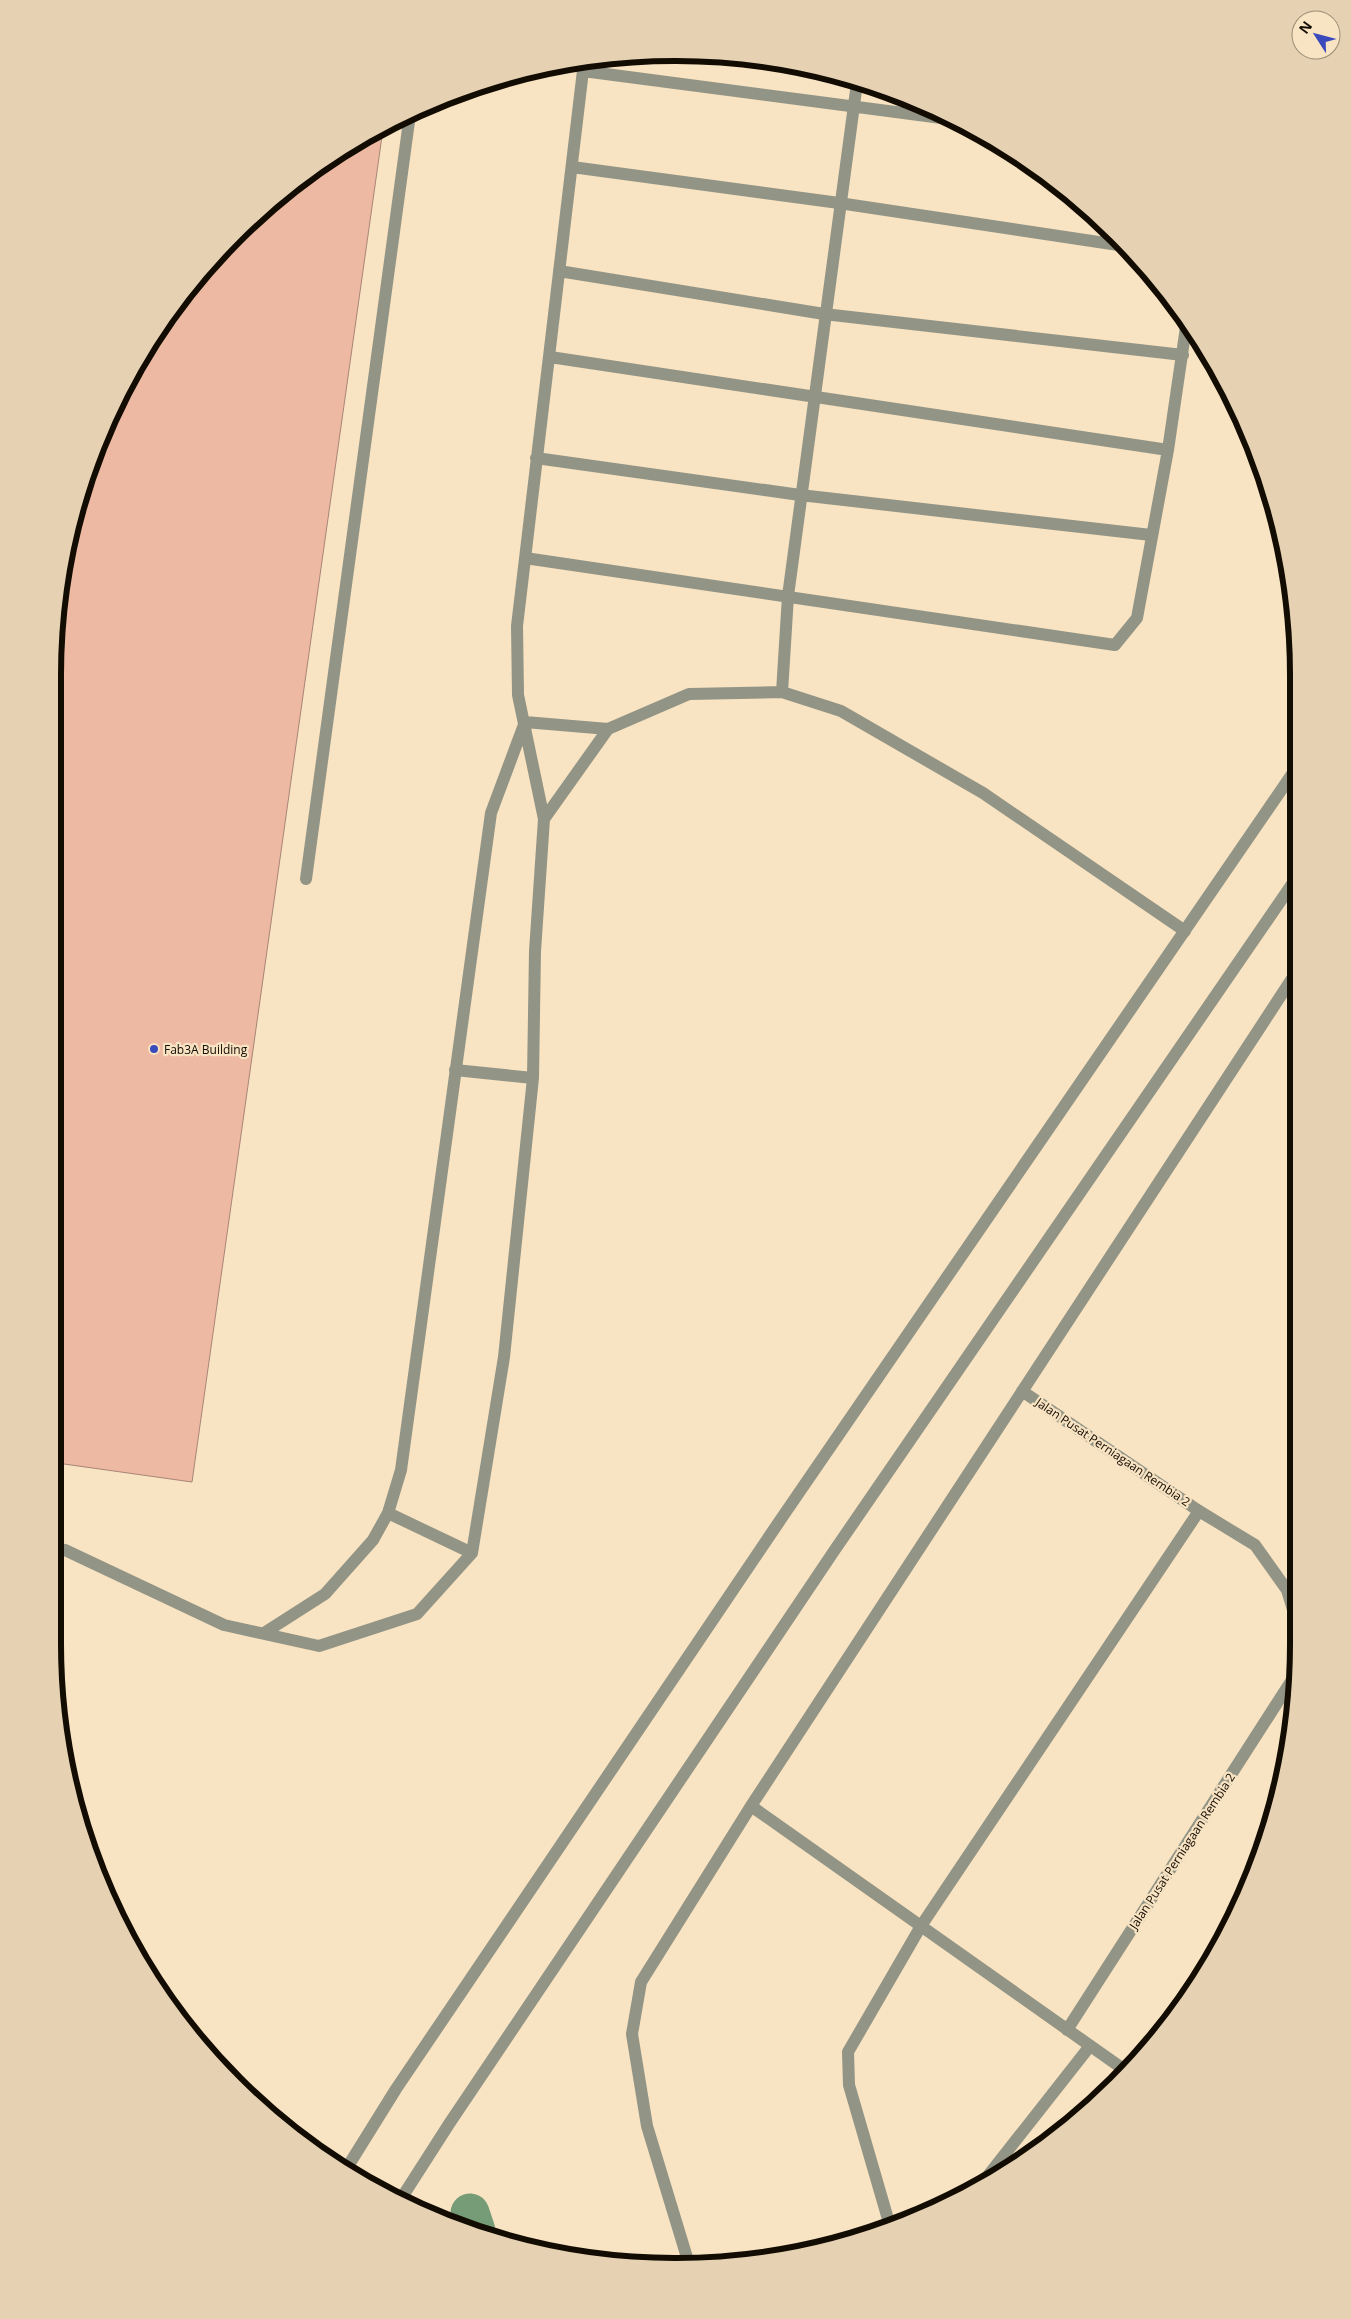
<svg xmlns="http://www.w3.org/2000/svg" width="1351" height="2319" font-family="'Open Sans',sans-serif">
<rect width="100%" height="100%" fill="#f8e3c2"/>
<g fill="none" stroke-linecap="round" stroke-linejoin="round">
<path stroke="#769c77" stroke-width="39" d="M470 2213 476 2231"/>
</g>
<path fill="#eeb9a2" stroke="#a88576" d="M383 129 192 1482 57 1463 54 634 86 475 157 330 235 235 329 158Z"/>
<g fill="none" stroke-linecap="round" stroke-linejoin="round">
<path stroke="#929485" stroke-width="12" d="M583 71 949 119
M572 167 839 203 1125 246
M559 271 824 314 1183 355
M550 357 1168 450
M536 458 800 495 1151 535
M525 558 1115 645 1137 618 1168 450 1186 327
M782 692 788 596 857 83
M525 722 608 729 689 694 782 692 841 711 983 793 1185 931
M544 819 608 729
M306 879 410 114
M455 1070 533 1078
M1294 1121 1297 1116
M388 1513 472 1553
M57 1549 65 1550 224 1625 319 1646 417 1614 472 1553 504 1357 533 1078 535 951 544 819 518 695 517 626 584 62
M264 1633 325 1594 373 1540 388 1513 401 1470 491 813 525 722
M987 2177 1090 2046
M890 2226 849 2085 848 2052 921 1926 1199 1511"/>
<path stroke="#929485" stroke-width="12" d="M1022 1391 1199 1511 1255 1545 1287 1590 1297 1623
M751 1806 1126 2071
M1067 2030 1297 1672
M345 2171 396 2089 783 1516 1297 767
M399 2202 449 2124 834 1551 1297 877
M689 2264 647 2126 632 2034 641 1982 751 1806 1297 971"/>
</g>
<circle fill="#3a4abd" stroke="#f8e3c2" stroke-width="2" cx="154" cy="1049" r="5"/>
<g text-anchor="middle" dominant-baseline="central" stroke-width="4.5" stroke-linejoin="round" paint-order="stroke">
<g font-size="12" fill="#130c03" stroke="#f8e3c2" text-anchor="start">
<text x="164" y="1049">Fab3A Building</text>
</g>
<g font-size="12" fill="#130c03" stroke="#f8e3c2">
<text transform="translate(1113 1452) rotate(34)">Jalan Pusat Perniagaan Rembia 2</text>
<text transform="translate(1182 1851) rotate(-57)">Jalan Pusat Perniagaan Rembia 2</text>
</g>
</g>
<path d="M0 0H1351V2319H0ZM675 61H676A614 614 0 0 1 1290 675V1644A614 614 0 0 1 676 2258H675A614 614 0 0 1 61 1644V675A614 614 0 0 1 675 61Z" fill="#e6d2b3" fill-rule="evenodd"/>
<path fill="none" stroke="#130c03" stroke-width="6" d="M675 61H676A614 614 0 0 1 1290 675V1644A614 614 0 0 1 676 2258H675A614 614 0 0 1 61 1644V675A614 614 0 0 1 675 61Z"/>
<g transform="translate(1316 35) rotate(306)"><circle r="24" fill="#f8e3c2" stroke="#9c8d76"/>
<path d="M0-4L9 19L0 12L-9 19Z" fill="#3a4abd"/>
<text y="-8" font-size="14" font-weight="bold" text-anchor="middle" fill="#130c03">N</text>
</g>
</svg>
